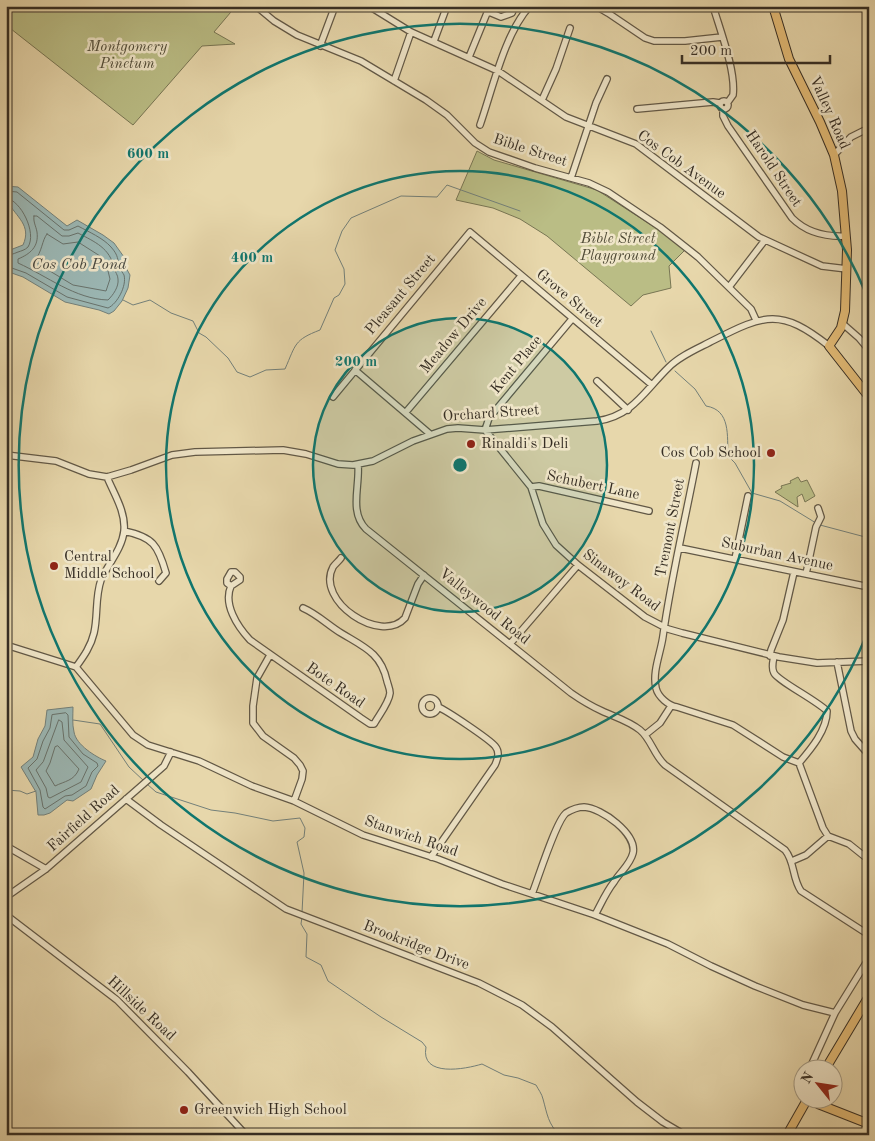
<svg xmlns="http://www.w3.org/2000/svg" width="875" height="1141" font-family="'Old Standard TT',serif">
<rect width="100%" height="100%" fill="#e7d7ab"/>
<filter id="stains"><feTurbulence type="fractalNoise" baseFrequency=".004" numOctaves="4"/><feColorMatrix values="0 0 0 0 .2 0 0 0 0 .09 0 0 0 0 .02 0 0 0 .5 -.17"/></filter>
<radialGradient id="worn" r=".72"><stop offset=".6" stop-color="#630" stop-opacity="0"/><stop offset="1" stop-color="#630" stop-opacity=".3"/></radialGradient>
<path fill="#babd85" stroke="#787654" d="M6 6H236L214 32 235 44 202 46 133 125 6 25Z
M477 151 494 160 597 190 662 232 685 250 669 266 671 288 643 295 631 306 547 236 520 219 493 208 456 200Z
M798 477 801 482 807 480 815 496 805 502 802 494 797 497 798 507 775 492 782 488 781 486 791 483 790 481Z"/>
<path fill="#9bb7b4" stroke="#73807a" d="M6 186 18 187 67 226 77 220 103 235 114 243 124 257 125 266 130 275 128 288 122 301 114 311 109 314 99 310 65 302 23 277 6 271V250H10L23 245C32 225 16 217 8 202 5 198 6 191 6 186Z
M73 707C73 715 72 724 74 732 76 745 96 757 106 761L97 775 91 789 73 801 67 800 50 813 44 815H38L36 792 21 767 33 757 38 739 45 726 47 710Z"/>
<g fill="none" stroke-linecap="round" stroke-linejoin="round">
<path stroke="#68726c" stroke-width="1" d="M6 191 17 192 64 230H69L78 226C89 232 103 238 111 247 119 256 117 259 120 268 121 271 123 273 124 275 127 286 117 304 108 308L67 297 26 273 6 266
M6 198C21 200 37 233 28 247 25 250 21 251 18 252 13 254 11 255 6 255
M34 216H37L62 236H69L78 233C95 242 110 248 114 268 115 272 118 275 118 279 119 287 113 295 108 300 75 299 47 276 18 263V259C30 254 39 247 37 232 36 226 33 222 34 216Z
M47 234 63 244 78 242 100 256 106 263 110 279 106 291 73 285 35 262V260C42 252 42 240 47 234Z
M66 713 68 715 69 737 83 754 97 763 98 766 92 772 86 786 72 795 65 796 45 809 43 807 40 790 28 768 37 759 43 741 50 728 52 715Z
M59 720 62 722 64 740 88 767 81 782 50 798 48 797 46 788 36 770 43 762Z
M58 746 79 769C74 781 65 781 55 786L46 771 50 763 55 747Z"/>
<path stroke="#73807a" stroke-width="1" d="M123 300 133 305 150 300 171 313 193 321 199 333 206 337 228 358 237 372 250 377 266 370 285 369C296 344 294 340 320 330L334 298 339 295 345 284 344 269 335 250 342 231 351 218 401 196 437 197 447 185 520 211
M651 331 666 362
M675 371 695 389 706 406C731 410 727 436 728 456L735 463 752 493 780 501 816 523
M820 525 869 538
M73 720 100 724 129 767 144 781
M147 784 156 792 211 810 235 813 273 821 300 818 305 828 304 837 297 842 304 873 302 913
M6 790 20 791 27 794 36 791
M302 917 301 924 307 934 306 957 321 965 328 981 381 1017 422 1042 426 1047C420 1078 466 1069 482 1064L504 1075 518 1078 536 1085C538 1089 542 1094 543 1099 547 1113 548 1125 560 1135"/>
<defs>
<path id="minor" d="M256 6 274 21 297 35 361 61 426 100 447 115 475 143 489 152 535 168 589 183 608 192 660 227 698 257 751 309 756 320
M369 6 411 32 498 71 566 117 636 144 759 237 822 266 847 269
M596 6 608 13 645 38 654 41H685L722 37
M713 6C720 30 736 71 733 95L728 102
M434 41 447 6
M320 46 335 6
M469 57 487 13 489 12 501 17 512 13 515 6
M394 81 411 32
M542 100 556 69 570 28
M720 105a4 4 0 1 1 8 0a4 4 0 1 1-8 0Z
M637 109 713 102 720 103
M723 109V116L728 126 792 218C806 232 826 237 846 236
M480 125C492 91 505 32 530 6
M834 155 851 137 869 128
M571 178 596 103 607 79
M729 287 765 240
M572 319 489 418 485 430 531 487 543 524 556 545 578 565 645 617 668 629 682 633 779 657 817 663 869 661
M843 324 859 338 869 350
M355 370 430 434
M597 381 628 410
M333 397 470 232 652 385
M406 412 521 276
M6 455 56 461 89 474 107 477 131 470 172 455 195 452 283 450 306 454 338 464 353 465 373 461 413 441 447 429 458 428 485 430 597 421C633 416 645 390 669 367 681 355 699 348 714 340 765 314 781 308 829 346
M696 463C685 521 671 578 663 636 661 652 652 672 656 688 658 697 669 706 677 707L733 725 783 757 799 763
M358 465C360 486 349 512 366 529L571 693C581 700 591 706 602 711 615 717 629 721 640 730 651 739 654 755 665 765L785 850C795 862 792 878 801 891L869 935
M531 487 539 486 649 511
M124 531C153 537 158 545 166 573L159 581
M680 548 869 587
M341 558C339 561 335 564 333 567 315 601 381 645 405 618L418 584 424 575
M735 559 748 496
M806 574 816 527 821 517 818 508
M231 586 240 580V577L235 572H231L227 579V583L231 586C223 604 237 626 250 640L361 718 370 724H374C379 715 389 703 390 693 390 689 388 685 387 681 381 653 364 647 341 633 328 625 317 614 303 608
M510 644 578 565
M6 645 76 667 133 735 148 745 199 761 252 786 294 801 363 835 438 859 502 884 595 915 668 944 711 966 755 986 803 1005 835 1013
M270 655 257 678 253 706V723L263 736 294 758 300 765 303 771 302 779 294 801
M770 656 771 650 783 620 794 572
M774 656C773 662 771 668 774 673 778 681 816 700 827 711 827 730 811 749 799 763L823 828 828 836 849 844 869 860
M837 662 851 731 855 739 869 755
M76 667C84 656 91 646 94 633 98 616 95 597 101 580 108 564 122 549 124 531 126 512 114 494 107 477
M422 706a8 8 0 1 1 16 0a8 8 0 1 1-16 0Z
M645 735 660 723 671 706
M126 799 161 825 286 909 479 983 522 1005 552 1027 637 1102 663 1122 685 1135
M6 846 46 869
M431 857 495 765C498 758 500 752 495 746 489 739 446 710 438 707
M792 861 806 855 828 836
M532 894C538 879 556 821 566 813 571 810 578 807 584 807 602 808 637 834 633 853 630 865 620 872 614 882 606 892 601 904 595 915
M6 897 46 869 164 766 171 752
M6 915 117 1000 188 1072 246 1135
M810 1068 835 1013 869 958"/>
<path id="major" d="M773 6 789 59 820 122 834 155 842 191 847 250 845 311 841 328 829 346 869 397
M826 1068 869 996
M810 1098 818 1104 869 1124
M787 1135 808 1098"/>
</defs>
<use href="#minor" stroke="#625846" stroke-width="8"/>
<use href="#major" stroke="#362e24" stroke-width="10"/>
<use href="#minor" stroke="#efe5c8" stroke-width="5.5"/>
<use href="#major" stroke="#e4bc76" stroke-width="8"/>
</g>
<circle cx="460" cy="465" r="147" fill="#0f766e" fill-opacity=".12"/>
<g fill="none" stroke="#0f766e" stroke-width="2.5">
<circle cx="460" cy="465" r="147"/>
<circle cx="460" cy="465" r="294"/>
<path d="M867 634A441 441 0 1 1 867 296"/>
</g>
<g fill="#8f2418" stroke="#efe5c8" stroke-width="2">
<circle cx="471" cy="444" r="5"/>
<circle cx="771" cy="453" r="5"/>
<circle cx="54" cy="566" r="5"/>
<circle cx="184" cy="1110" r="5"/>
</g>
<g text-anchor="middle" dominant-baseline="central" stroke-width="5" stroke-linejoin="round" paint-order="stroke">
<g font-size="15" font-style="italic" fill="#504b37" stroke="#efe5c8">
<text x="127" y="47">Montgomery<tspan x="127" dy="17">Pinetum</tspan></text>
<text x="618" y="239">Bible Street<tspan x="618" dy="17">Playground</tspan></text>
</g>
<g font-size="15" fill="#362e24" stroke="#efe5c8">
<text transform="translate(829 113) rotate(66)">Valley Road</text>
<text transform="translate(530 151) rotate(18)">Bible Street</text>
<text transform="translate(681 165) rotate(36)">Cos Cob Avenue</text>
<text transform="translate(773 169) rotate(56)">Harold Street</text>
<text transform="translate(401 295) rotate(-50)">Pleasant Street</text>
<text transform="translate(569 299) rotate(40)">Grove Street</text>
<text transform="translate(454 336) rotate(-50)">Meadow Drive</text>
<text transform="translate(517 365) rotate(-50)">Kent Place</text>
<text transform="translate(491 414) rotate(-4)">Orchard Street</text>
<text transform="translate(593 486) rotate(12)">Schubert Lane</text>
<text transform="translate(671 528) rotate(-79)">Tremont Street</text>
<text transform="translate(777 555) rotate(12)">Suburban Avenue</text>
<text transform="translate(621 581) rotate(37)">Sinawoy Road</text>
<text transform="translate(484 607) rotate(39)">Valleywood Road</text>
<text transform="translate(335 686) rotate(35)">Bote Road</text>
<text transform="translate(84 819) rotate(-42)">Fairfield Road</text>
<text transform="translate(411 837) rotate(19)">Stanwich Road</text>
<text transform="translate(416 946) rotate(21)">Brookridge Drive</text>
<text transform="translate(141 1009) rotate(43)">Hillside Road</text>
</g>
<g font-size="15" fill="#362e24" stroke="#efe5c8" text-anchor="start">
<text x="481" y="444">Rinaldi's Deli</text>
<text x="761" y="453" text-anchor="end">Cos Cob School</text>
<text x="64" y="557">Central<tspan x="64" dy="17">Middle School</tspan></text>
<text x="194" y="1110">Greenwich High School</text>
</g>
<g font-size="16" font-style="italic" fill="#4a4941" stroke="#efe5c8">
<text x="79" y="265">Cos Cob Pond</text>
</g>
</g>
<circle cx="460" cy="465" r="8" fill="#0f766e" stroke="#efe5c8" stroke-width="2.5"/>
<g font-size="15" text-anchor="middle" font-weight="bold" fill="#0f766e" stroke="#efe5c8" stroke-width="5" stroke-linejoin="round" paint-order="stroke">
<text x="148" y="158">600 m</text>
<text x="252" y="262">400 m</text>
<text x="356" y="366">200 m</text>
</g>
<rect width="875" height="1141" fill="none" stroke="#e7d7ab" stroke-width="25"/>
<rect x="8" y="8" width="860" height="1126" fill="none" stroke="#362e24" stroke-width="2.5"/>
<rect x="12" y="12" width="850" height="1116" fill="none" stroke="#362e24"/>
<g transform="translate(818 1084) rotate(300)"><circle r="24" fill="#efe5c8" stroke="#a59c86"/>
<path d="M0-4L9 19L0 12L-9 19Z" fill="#8f2418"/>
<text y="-8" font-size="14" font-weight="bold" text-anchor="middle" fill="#362e24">N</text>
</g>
<path d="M682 55v8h148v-8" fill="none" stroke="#362e24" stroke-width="2.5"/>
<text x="690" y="55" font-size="15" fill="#362e24" stroke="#efe5c8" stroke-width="4" paint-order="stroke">200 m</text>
<rect width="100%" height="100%" filter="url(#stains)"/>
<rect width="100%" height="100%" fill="url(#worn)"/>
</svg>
